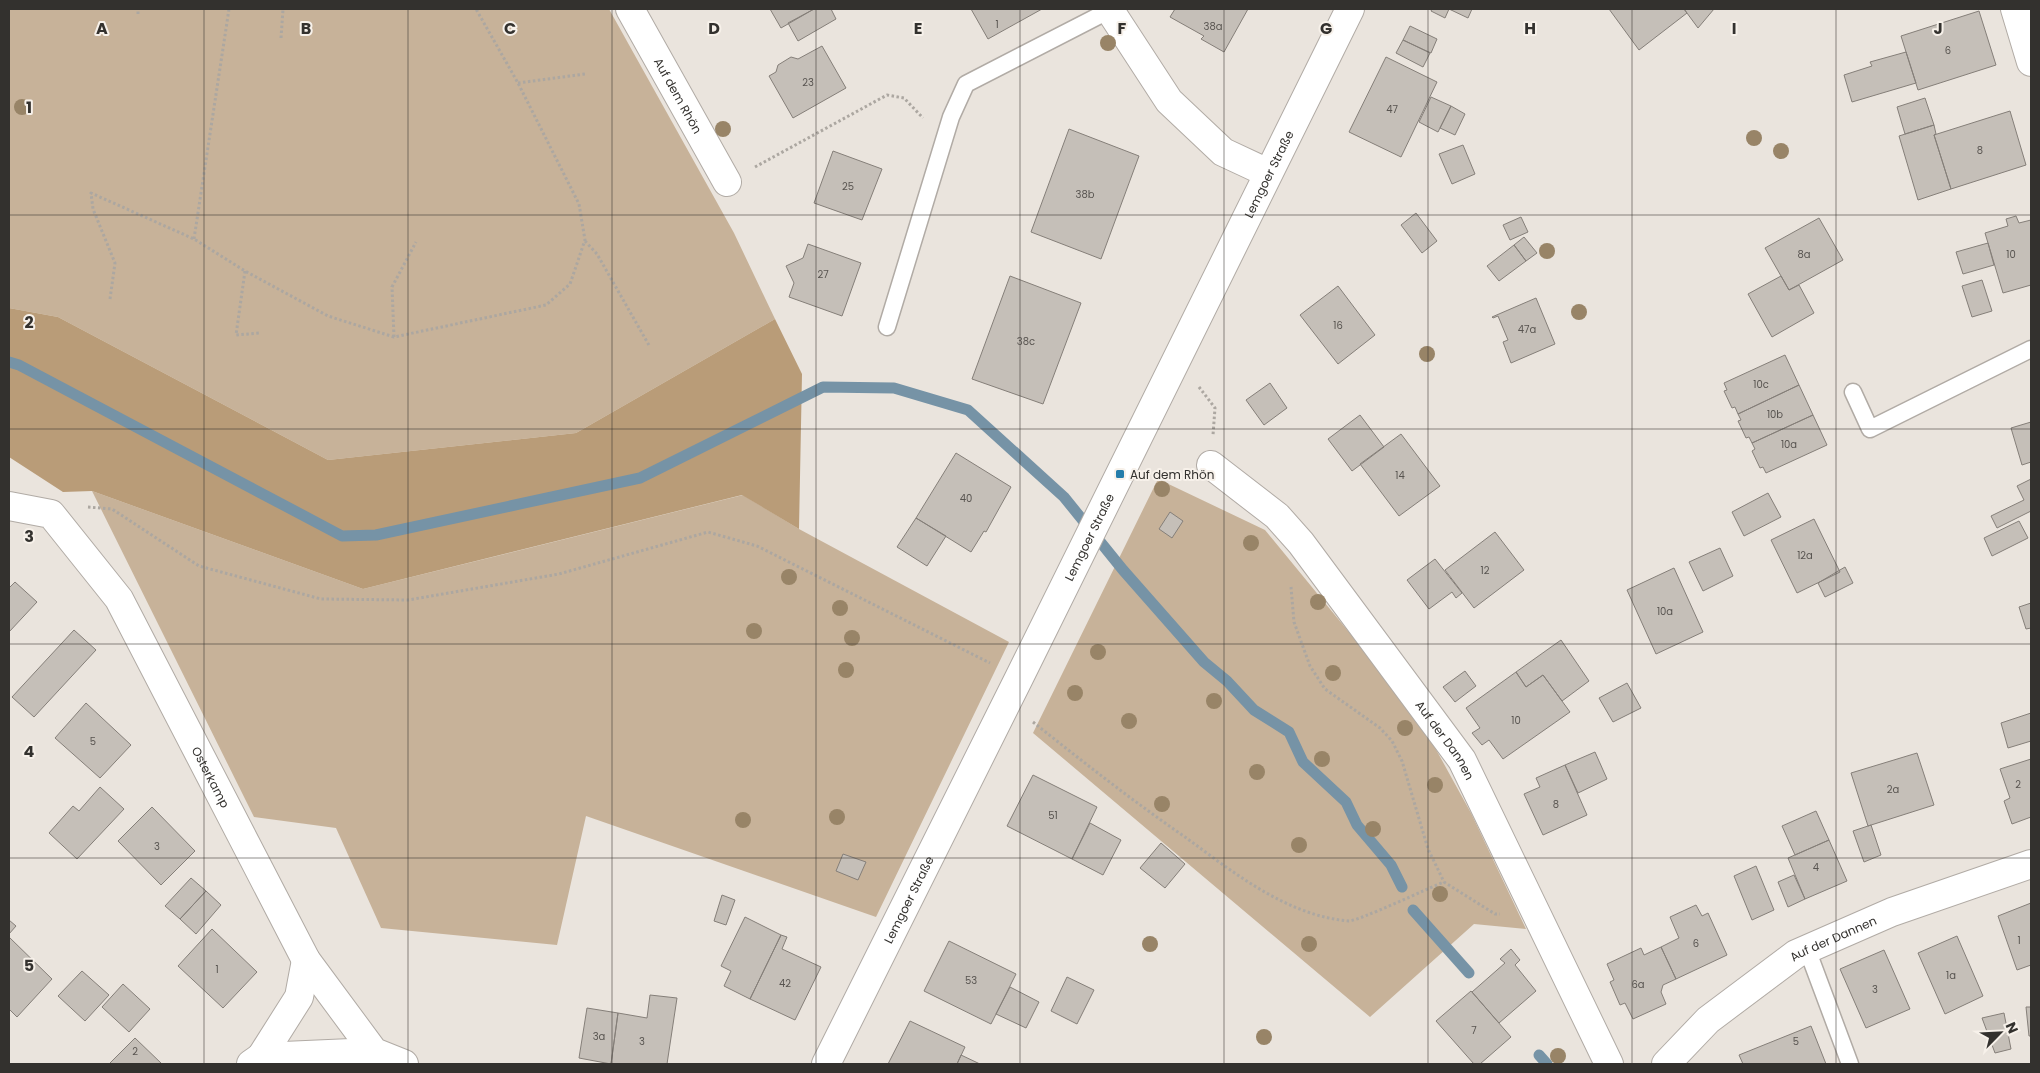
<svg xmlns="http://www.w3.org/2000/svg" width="2040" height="1073" font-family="Poppins,sans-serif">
<rect width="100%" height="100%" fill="#eae4dd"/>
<path fill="#c7b299" d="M9 9H609L734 233 775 319 576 433 328 460 58 317 9 308Z
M1158 479 1265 530 1417 715 1471 813 1526 929 1474 924 1370 1017 1033 733Z
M92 491 363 589 743 495 799 529 1009 642 876 917 586 816 557 945 381 928 336 828 254 817Z"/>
<path fill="#b99c78" d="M9 308 58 317 328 460 576 433 775 319 802 374 799 529 742 495 363 589 92 491 63 492 9 457Z"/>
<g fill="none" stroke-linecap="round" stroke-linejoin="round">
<path stroke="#7693a6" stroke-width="11" d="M9 362 19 365 342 536 376 535 640 478 823 387 894 388 968 410 1064 497 1123 570 1204 662 1227 681 1254 710 1289 732 1303 762 1346 802 1357 825 1391 865 1402 887
M1413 910 1469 973
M1539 1055 1547 1064"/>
</g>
<path fill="#c5bfb8" stroke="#857f79" d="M770 9H814L781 28Z
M814 9H831L836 19 798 41 788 23Z
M971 9H1042L988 39Z
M1175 9H1248L1224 52 1201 39 1204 36 1170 17Z
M1432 9H1472L1468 18 1449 9 1445 18 1431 11Z
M1609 9H1684L1687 13 1639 50Z
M1684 9H1714L1698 28Z
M1979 11 1996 65 1918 90 1901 36Z
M1410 26 1437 39 1431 53 1403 40Z
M1403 40 1430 53 1423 67 1396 53Z
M822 46 846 88 793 118 769 76 776 72 778 65 791 57 798 59Z
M1906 52 1916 83 1852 102 1844 75 1872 66 1870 62Z
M1386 57 1437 82 1401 157 1349 132Z
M1431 97 1451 106 1438 132 1419 122Z
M1925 98 1934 125 1905 134 1897 107Z
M1451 106 1465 114 1455 135 1440 128Z
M2010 111 2026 165 1951 189 1934 135Z
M1934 125 1936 134 1934 135 1951 189 1918 200 1899 136Z
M1069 129 1139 156 1101 259 1031 232Z
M1463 145 1475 174 1452 184 1439 154Z
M833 151 882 169 862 220 814 203Z
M1416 213 1437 241 1422 253 1401 225Z
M2016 216 2019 223 2031 220V285L2003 293 1985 233 2008 226 2006 219Z
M1521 217 1528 232 1510 240 1503 225Z
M1819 218 1843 260 1789 290 1765 248Z
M1524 237 1537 253 1526 261 1514 245Z
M1988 243 1994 265 1963 274 1956 252Z
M808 244 861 263 842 316 789 297 794 283 786 266 803 258Z
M1514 245 1526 261 1499 281 1487 266Z
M1010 276 1081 303 1043 404 972 379Z
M1781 276 1789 290 1799 285 1814 313 1772 337 1748 294Z
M1982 280 1992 311 1972 317 1962 286Z
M1338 286 1375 335 1338 364 1300 315Z
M1536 298 1555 344 1511 363 1503 342 1508 340 1498 316 1493 318 1492 317Z
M1785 355 1799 385 1738 414 1735 407 1732 408 1724 391 1727 390 1724 383Z
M1270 383 1287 408 1264 425 1246 400Z
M1799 385 1813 415 1752 443 1749 437 1746 438 1738 421 1741 420 1738 414Z
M1360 415 1384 447 1352 471 1328 439Z
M1813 415 1827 445 1766 473 1763 467 1760 468 1752 451 1755 449 1752 443Z
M2031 422V462L2022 465 2011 428Z
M1401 434 1440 486 1399 516 1360 464Z
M956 453 1011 487 986 532 984 531 971 552 916 518Z
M2031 479V511L1997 528 1991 516 2024 500 2017 486Z
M1768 493 1781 517 1744 536 1732 512Z
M1170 512 1183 521 1172 538 1159 529Z
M916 518 946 536 927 566 897 547Z
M1814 519 1840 572 1797 593 1771 540Z
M2019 521 2028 538 1992 556 1984 538Z
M1495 532 1524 570 1474 608 1445 570Z
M1720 548 1733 576 1703 591 1689 562Z
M1435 559 1462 593 1456 598 1452 592 1429 609 1407 580Z
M1845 567 1853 583 1825 597 1818 583Z
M1674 568 1703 632 1656 654 1627 590Z
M15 582 37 602 9 632V588Z
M2031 603V628L2026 629 2019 607Z
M74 630 96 650 34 717 12 697Z
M1561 640 1589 681 1562 701 1543 675 1526 687 1516 672Z
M1465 671 1476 686 1455 702 1443 687Z
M1516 672 1526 687 1543 675 1570 712 1503 759 1489 740 1482 745 1472 733 1480 728 1466 708Z
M1627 683 1641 708 1613 722 1599 698Z
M86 703 131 745 100 778 55 738Z
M2031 713V741L2008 748 2001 723Z
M1595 752 1607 779 1578 793 1565 765Z
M1917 753 1934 805 1868 826 1851 773Z
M2031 759V817L2012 824 2004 801 2010 798 2000 769Z
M1565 765 1587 815 1543 835 1524 794 1540 787 1536 778Z
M1033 775 1097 807 1072 859 1007 826Z
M100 787 124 809 77 859 49 833 73 806 79 811Z
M152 807 195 851 161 885 118 841Z
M1816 811 1829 840 1795 855 1782 826Z
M1090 823 1121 840 1103 875 1072 859Z
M1871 825 1881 855 1864 862 1853 831Z
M1829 840 1847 881 1805 899 1788 858Z
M1161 843 1185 864 1165 888 1140 868Z
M843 854 866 862 858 880 836 871Z
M1756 866 1774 910 1752 920 1734 876Z
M1794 875 1805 899 1788 907 1778 882Z
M191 878 206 891 180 919 165 906Z
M206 891 221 905 196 934 180 919Z
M722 895 735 900 726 925 714 921Z
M2031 903V965L2017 970 1998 916Z
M1696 905 1702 916 1708 913 1727 955 1676 979 1661 947 1679 938 1670 917Z
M745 917 781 935 750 999 724 986 731 971 721 966Z
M9 920 16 926 9 934Z
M212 929 257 972 223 1008 178 966Z
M781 935 787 937 782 949 821 967 795 1020 750 999Z
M1957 936 1983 996 1945 1014 1918 953Z
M9 937 52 979 17 1017 9 1009Z
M949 941 1016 974 991 1024 924 991Z
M1661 947 1676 979 1663 985 1661 992 1666 1004 1633 1019 1625 1003 1620 1005 1610 982 1614 980 1607 964 1641 948 1644 955Z
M1511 949 1520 960 1515 965 1536 991 1499 1023 1472 992 1505 963 1500 959Z
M1884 950 1910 1009 1866 1028 1840 969Z
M82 971 109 995 85 1021 58 996Z
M1067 977 1094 990 1077 1024 1051 1011Z
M123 984 150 1009 129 1032 102 1007Z
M1010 987 1039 1002 1026 1028 996 1014Z
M1471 991 1511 1037 1480 1064H1474L1436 1021Z
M650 995 677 998 667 1064H611L618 1013 647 1018Z
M2026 1007H2031V1036H2029Z
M587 1008 618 1013 611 1064 579 1058Z
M2004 1013 2011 1049 1995 1053 1982 1018Z
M910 1021 965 1047 957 1064H888Z
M1811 1026 1826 1064H1743L1739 1055Z
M135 1038 162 1064H109Z
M961 1055 980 1064H957Z"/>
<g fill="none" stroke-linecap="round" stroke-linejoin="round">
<defs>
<path id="service" d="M887 327 951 117 966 84 1110 10
M1853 392 1870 429 2031 349
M1807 949 1850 1064"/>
<g id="minor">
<path id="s1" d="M630 9 727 182"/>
<path d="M1109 9 1169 101 1223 152 1268 173"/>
<path d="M2015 9 2031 62"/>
<path id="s2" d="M1211 465 1277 516 1301 543 1462 760 1609 1064"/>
<path id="s3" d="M9 506 51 514 119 599 306 960 374 1052 404 1064"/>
<path d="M261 1057 299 997 306 960"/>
<path d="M251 1064 261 1057 374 1052"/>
<path id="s4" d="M1666 1064 1708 1020 1796 954 1892 912 2031 864"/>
</g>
<g id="secondary">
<path id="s5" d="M826 1064 1019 678 1350 9"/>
</g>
</defs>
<use href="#service" stroke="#b1aba5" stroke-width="19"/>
<use href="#minor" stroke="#b1aba5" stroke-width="30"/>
<use href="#secondary" stroke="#b1aba5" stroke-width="30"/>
<path stroke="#aca7a1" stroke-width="3" stroke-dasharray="2.5 2.5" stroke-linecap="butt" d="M138 14V9
M281 38 283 9
M518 83 585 74
M755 167 887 95 904 98 923 118
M194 239 229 9
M585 241 597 254 650 347
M245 271 236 335 260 333
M110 299 115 263 93 209 91 193 194 239 245 271 328 316 394 337 546 305 570 284 585 240 579 204 518 83 476 9
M394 337 392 287 416 242
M1199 387 1215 408 1213 435
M88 507 112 509 199 566 321 599 408 600 559 574 708 532 757 546 990 663
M1291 587 1294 622 1310 666 1325 689 1380 728 1392 741 1402 761 1428 849 1444 882 1495 914H1500
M1033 722C1083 762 1133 801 1185 837 1233 872 1287 916 1349 921 1358 921 1429 888 1444 882"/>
<use href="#service" stroke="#fff" stroke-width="16"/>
<use href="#minor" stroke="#fff" stroke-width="28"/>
<use href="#secondary" stroke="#fff" stroke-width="28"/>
</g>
<g fill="#988467">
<circle cx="1108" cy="43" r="8"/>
<circle cx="22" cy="107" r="8"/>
<circle cx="723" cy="129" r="8"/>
<circle cx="1754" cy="138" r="8"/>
<circle cx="1781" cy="151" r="8"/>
<circle cx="1547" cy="251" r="8"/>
<circle cx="1579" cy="312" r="8"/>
<circle cx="1427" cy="354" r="8"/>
<circle cx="1162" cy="489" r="8"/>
<circle cx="1251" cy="543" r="8"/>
<circle cx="789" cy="577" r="8"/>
<circle cx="1318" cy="602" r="8"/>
<circle cx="840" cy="608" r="8"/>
<circle cx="754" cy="631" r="8"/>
<circle cx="852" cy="638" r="8"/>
<circle cx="1098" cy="652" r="8"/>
<circle cx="846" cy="670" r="8"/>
<circle cx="1333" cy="673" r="8"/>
<circle cx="1075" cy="693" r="8"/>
<circle cx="1214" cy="701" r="8"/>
<circle cx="1129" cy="721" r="8"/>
<circle cx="1405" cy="728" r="8"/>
<circle cx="1322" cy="759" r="8"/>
<circle cx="1257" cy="772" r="8"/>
<circle cx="1435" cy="785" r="8"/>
<circle cx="1162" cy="804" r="8"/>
<circle cx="837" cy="817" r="8"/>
<circle cx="743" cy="820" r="8"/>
<circle cx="1373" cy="829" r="8"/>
<circle cx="1299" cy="845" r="8"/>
<circle cx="1440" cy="894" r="8"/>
<circle cx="1150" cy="944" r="8"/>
<circle cx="1309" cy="944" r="8"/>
<circle cx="1264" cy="1037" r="8"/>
<circle cx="1558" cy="1056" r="8"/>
</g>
<path fill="none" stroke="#33312e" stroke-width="1" stroke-opacity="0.55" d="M204 9V1064M408 9V1064M612 9V1064M816 9V1064M1020 9V1064M1224 9V1064M1428 9V1064M1632 9V1064M1836 9V1064M9 215H2031M9 429H2031M9 644H2031M9 858H2031"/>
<rect fill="#257dab" stroke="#f7f1ea" stroke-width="2" x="1115" y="469" width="10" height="10" rx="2.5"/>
<g text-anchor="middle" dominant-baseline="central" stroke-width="4" stroke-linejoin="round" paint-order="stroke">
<g font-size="10" fill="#585450">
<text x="997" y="24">1</text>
<text x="1213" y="26">38a</text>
<text x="1948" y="50">6</text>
<text x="808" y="82">23</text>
<text x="1392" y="109">47</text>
<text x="1980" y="150">8</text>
<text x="848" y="186">25</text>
<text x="1085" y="194">38b</text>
<text x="1804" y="254">8a</text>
<text x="2011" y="254">10</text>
<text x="823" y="274">27</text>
<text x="1338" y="325">16</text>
<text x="1527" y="329">47a</text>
<text x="1026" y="341">38c</text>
<text x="1761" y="384">10c</text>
<text x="1775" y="414">10b</text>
<text x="1789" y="444">10a</text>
<text x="1400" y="475">14</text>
<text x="966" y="498">40</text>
<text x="1805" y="555">12a</text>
<text x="1485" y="570">12</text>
<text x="1665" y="611">10a</text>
<text x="1516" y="720">10</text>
<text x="93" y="741">5</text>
<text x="2018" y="784">2</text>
<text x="1893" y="789">2a</text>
<text x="1556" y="804">8</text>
<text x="1053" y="815">51</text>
<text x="157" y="846">3</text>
<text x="1816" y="867">4</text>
<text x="2019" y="940">1</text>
<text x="1696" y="943">6</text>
<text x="217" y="969">1</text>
<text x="1951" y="975">1a</text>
<text x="971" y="980">53</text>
<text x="785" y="983">42</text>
<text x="1638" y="984">6a</text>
<text x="1875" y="989">3</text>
<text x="1474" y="1030">7</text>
<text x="599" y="1036">3a</text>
<text x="642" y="1041">3</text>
<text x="1796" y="1041">5</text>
<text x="135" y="1051">2</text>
</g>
<g font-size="12" fill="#33312e" stroke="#f7f1ea">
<text stroke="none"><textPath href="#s1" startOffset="99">Auf dem Rhön</textPath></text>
<text stroke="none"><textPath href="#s5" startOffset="994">Lemgoer Straße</textPath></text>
<text stroke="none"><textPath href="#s5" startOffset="589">Lemgoer Straße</textPath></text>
<text stroke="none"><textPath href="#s2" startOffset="364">Auf der Dannen</textPath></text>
<text stroke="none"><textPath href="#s3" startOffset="352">Osterkamp</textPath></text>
<text stroke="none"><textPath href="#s5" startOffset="184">Lemgoer Straße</textPath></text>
<text stroke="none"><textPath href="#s4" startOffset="211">Auf der Dannen</textPath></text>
</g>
<g font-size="12" fill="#33312e" stroke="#f7f1ea" text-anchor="start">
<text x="1130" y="474">Auf dem Rhön</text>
</g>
</g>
<g font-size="16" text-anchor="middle" font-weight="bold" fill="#33312e" stroke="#f7f1ea" stroke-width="4" stroke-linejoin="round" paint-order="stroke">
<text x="102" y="34">A</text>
<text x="306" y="34">B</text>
<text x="510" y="34">C</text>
<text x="714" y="34">D</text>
<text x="918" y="34">E</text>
<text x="1122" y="34">F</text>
<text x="1326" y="34">G</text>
<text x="1530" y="34">H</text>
<text x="1734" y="34">I</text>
<text x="1938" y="34">J</text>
<text x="29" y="113">1</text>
<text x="29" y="328">2</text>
<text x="29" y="542">3</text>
<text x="29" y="757">4</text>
<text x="29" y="971">5</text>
</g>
<rect width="2040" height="1073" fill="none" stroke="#33312e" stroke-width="20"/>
<g transform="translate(2000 1033) rotate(66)" stroke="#f7f1ea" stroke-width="4" paint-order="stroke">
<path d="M0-4L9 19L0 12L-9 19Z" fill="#33312e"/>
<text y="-8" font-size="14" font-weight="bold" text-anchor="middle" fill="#33312e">N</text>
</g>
</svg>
